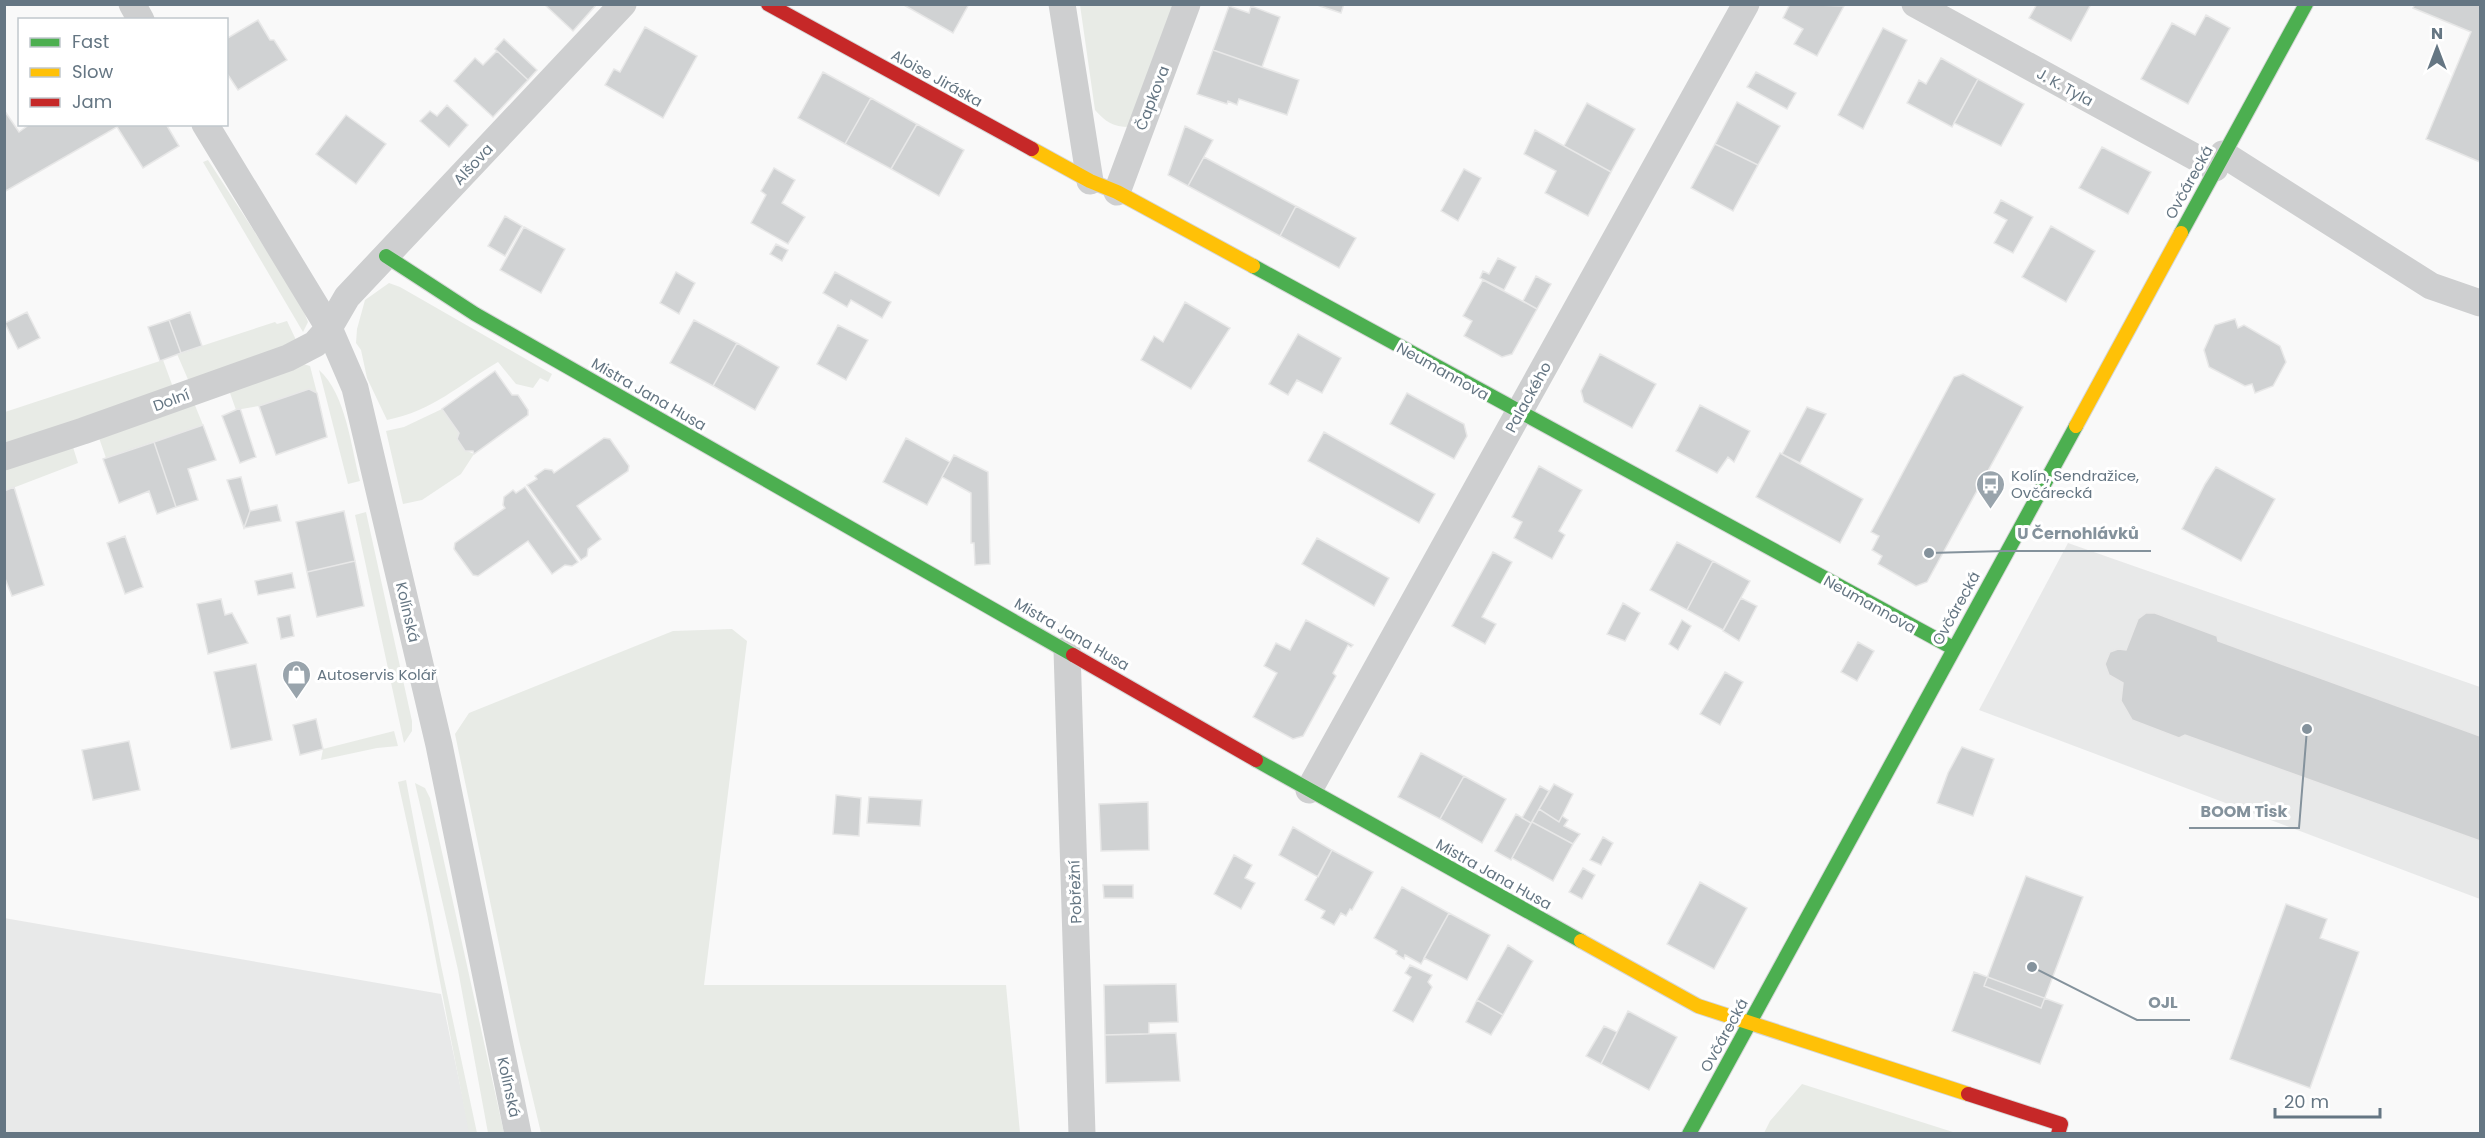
<svg xmlns="http://www.w3.org/2000/svg" width="2485" height="1138" font-family="Poppins,sans-serif">
<rect width="100%" height="100%" fill="#f9f9f9"/>
<path fill="#e8e9e9" d="M2068 543 2480 687V899L1979 710Z
M4 918 441 994 470 1133H5Z"/>
<path fill="#e8ebe6" d="M1080 5H1175L1129 127C1113 127 1106 122 1095 110Z
M208 160 300 302 308 322 303 332 203 162Z
M389 283 400 287 552 374 548 382 540 378 533 388 516 384 498 362C460 384 433 411 387 420L367 378 361 350 356 343 357 329 365 300Z
M287 321 297 342 190 384 177 354 275 322 277 324Z
M163 360 174 390 5 446V412Z
M303 364 310 366 317 393 309 389 259 406 236 410 230 393 232 388Z
M319 370C346 394 351 447 360 481L348 484Z
M194 403 203 425 106 458 98 435Z
M442 409 459 433 465 450 474 454 461 474 422 500 403 504 386 431 404 427Z
M72 444 78 463 5 491 4 467Z
M366 512 412 721V731L404 743 355 515Z
M732 629 747 641 704 985H1006L1020 1133H541L519 1040 455 734 469 713 673 631Z
M394 731 398 746 377 748 321 760 323 749Z
M406 780 441 965 477 1133H469L427 914 398 782Z
M415 783 425 788 430 798 504 1133H488L458 970Z
M1802 1084 1956 1133H1764L1770 1121Z"/>
<path fill="#d0d2d3" stroke="#e8e8e8" stroke-width="1.5" d="M544 4H597L573 31Z
M902 4H969L953 33Z
M1314 4H1344L1341 13Z
M1790 4 1844 6 1817 56 1794 44 1803 29 1783 18Z
M2037 4H2091L2071 41 2029 18Z
M2415 4H2480V162L2426 139 2471 32 2413 8Z
M1229 6 1249 13 1251 6 1280 17 1262 67 1213 50Z
M2206 15 2230 28 2188 104 2141 79 2172 23 2195 35Z
M258 20 270 40H274L287 60 238 90 226 72V39Z
M645 27 697 56 663 118 605 85 614 69 620 72Z
M1883 28 1907 40 1863 129 1838 115Z
M504 39 537 70 528 80 495 49Z
M1213 50 1299 80 1287 115 1239 99 1237 105 1228 101 1227 104 1197 94Z
M497 51 528 80 493 117 454 81 475 58 483 65Z
M1941 58 1978 79 1952 127 1907 103 1919 80 1926 84Z
M823 72 871 98 845 144 798 118Z
M1756 72 1796 93 1787 109 1747 87Z
M1978 79 2024 104 2001 146 1954 123Z
M871 98 917 124 891 169 845 144Z
M1737 102 1780 126 1758 165 1715 144Z
M1587 103 1635 129 1611 172 1564 146Z
M447 105 468 125 449 147 420 121 430 111 437 116Z
M4 110 19 132 30 124H116L117 127 4 192Z
M346 115 386 144 356 184 316 154Z
M121 124H166L179 146 143 168 117 127Z
M917 124 964 150 939 196 891 169Z
M1185 126 1213 140 1188 186 1168 175Z
M1535 130 1611 172 1588 216 1545 193 1556 171 1524 154Z
M1715 144 1758 165 1733 211 1691 188Z
M2102 147 2151 172 2128 214 2079 188Z
M1204 157 1296 206 1280 236 1188 186Z
M774 168 795 180 782 203 805 217 788 244 751 223 766 195 761 191Z
M1464 169 1481 178 1458 221 1441 211Z
M2001 200 2033 217 2013 253 1994 243 2007 220 1994 213Z
M1296 206 1356 238 1339 268 1280 236Z
M505 216 522 226 505 256 488 246Z
M2051 226 2095 251 2066 302 2022 277Z
M524 227 565 249 541 293 500 270Z
M776 244 788 250 782 261 770 254Z
M1498 258 1516 267 1504 290 1480 278 1483 271 1489 274Z
M676 272 695 283 679 314 660 303Z
M835 272 891 302 882 318 851 300 847 307 823 293Z
M1536 276 1551 284 1537 309 1523 301Z
M1483 280 1537 309 1512 354 1502 357 1464 336 1472 321 1463 316Z
M1185 302 1230 328 1191 389 1141 360 1154 336 1163 342Z
M27 312 40 338 18 349 5 323Z
M190 312 202 346 181 353 169 320Z
M2235 319 2238 328 2244 325 2280 346 2286 362 2273 386 2255 393 2252 384 2245 386 2209 367 2204 350 2215 325Z
M169 320 181 353 160 361 148 327Z
M694 320 737 343 713 386 670 363Z
M838 325 868 340 846 380 817 364Z
M1298 334 1341 358 1322 393 1297 380 1288 395 1269 384Z
M737 343 779 367 755 410 713 386Z
M1600 354 1656 384 1632 428 1584 402 1581 391Z
M495 371 512 395H518L528 410V415L474 454 473 451H465L457 439 459 433 442 409Z
M1963 374 2023 407 1927 582 1916 586 1878 564 1882 556 1872 550 1879 536 1871 532 1954 377Z
M309 389 317 393 327 437 276 455 259 406Z
M1407 393 1464 424 1467 436 1454 459 1390 424Z
M1700 405 1750 431 1734 462 1728 457 1717 473 1676 451Z
M1807 407 1826 414 1800 463 1782 454Z
M240 408 256 457 240 463 222 416Z
M203 425 216 460 188 469 198 500 176 507 154 442Z
M1324 432 1435 494 1419 523 1308 461Z
M604 438 610 439 629 466 628 471 577 506 601 539 588 549 587 556 581 560 527 485 537 479 535 476 545 469 552 470 554 473Z
M906 438 950 462 927 505 883 482Z
M154 442 176 507 157 514 149 491 119 503 103 459Z
M1780 453 1863 499 1840 543 1756 497Z
M954 455 988 472 990 564 975 565 974 543H971V493L942 477Z
M1539 466 1582 490 1559 531 1565 535 1552 559 1514 538 1522 522 1512 517Z
M2216 467 2275 499 2241 561 2182 529 2205 484Z
M241 477 250 511 244 528 227 480Z
M14 487 44 585 12 596 4 576V491Z
M525 487 578 562 572 566 565 565 552 574 528 541 478 576 473 575 454 549 455 543 505 508 503 505 504 497 513 490 516 493Z
M277 505 281 521 244 528 250 511Z
M344 511 355 561 307 572 296 522Z
M125 536 143 587 125 594 107 543Z
M1317 538 1389 578 1374 606 1302 564Z
M1677 542 1713 561 1687 610 1650 590Z
M1493 552 1512 562 1482 617 1496 624 1485 644 1452 626Z
M355 561 364 606 317 617 307 572Z
M1713 561 1750 581 1723 630 1687 610Z
M292 573 295 588 258 595 255 581Z
M1741 598 1757 606 1739 641 1723 631Z
M221 599 225 615 232 613 248 643 208 654 197 604Z
M1623 603 1640 613 1625 641 1607 634Z
M2146 613H2155L2217 636 2218 641 2480 736V841L2185 735 2179 738 2132 720 2121 701 2123 683 2109 675 2105 664 2110 652 2118 649 2126 650 2138 619Z
M290 615 294 636 281 639 277 618Z
M1306 620 1353 645 1351 647 1348 645 1333 673 1336 676 1303 736 1293 739 1253 717 1277 673 1264 666 1276 643 1290 650Z
M1682 620 1691 626 1678 650 1669 644Z
M1858 642 1874 651 1857 681 1841 672Z
M256 664 272 740 231 749 214 672Z
M1725 672 1743 682 1720 725 1700 714Z
M316 719 323 749 300 755 293 725Z
M129 741 140 790 93 800 82 750Z
M1962 747 1994 759 1973 816 1937 803 1948 773Z
M1421 753 1464 776 1440 819 1398 797Z
M1464 776 1506 799 1482 843 1440 819Z
M1554 784 1573 794 1559 822 1539 809Z
M1540 786 1549 791 1531 823 1522 818Z
M836 795 861 798 859 836 833 834Z
M869 797 922 800 920 826 867 823Z
M1148 802 1149 850 1101 851 1099 804Z
M1539 809 1559 822 1562 816 1568 820 1564 826 1580 834 1573 844 1532 822Z
M1516 814 1531 823 1511 860 1495 851Z
M1532 822 1573 844 1553 881 1512 858Z
M1293 827 1332 850 1318 877 1279 855Z
M1603 837 1613 843 1601 865 1590 860Z
M1332 850 1373 872 1352 910 1350 909 1346 916 1341 913 1334 925 1321 918 1325 911 1305 900Z
M1234 855 1252 865 1245 878 1255 883 1241 909 1214 894Z
M1583 868 1595 875 1582 899 1569 892Z
M2026 876 2083 897 2041 1008 1984 986Z
M1700 882 1747 908 1714 969 1667 944Z
M1103 885H1133V898H1104Z
M1402 887 1449 913 1421 964 1405 955 1404 959 1396 954 1397 951 1374 938Z
M2286 904 2327 919 2320 938 2359 952 2310 1088 2230 1059Z
M1449 913 1490 935 1467 980 1424 958Z
M1508 945 1533 961 1503 1015 1477 1000Z
M1410 965 1432 975 1428 982 1432 987 1413 1022 1393 1011 1411 977 1405 973Z
M1974 972 2063 1005 2040 1064 1952 1031Z
M1176 984 1178 1022 1149 1023V1034L1105 1035 1104 985Z
M1477 1000 1503 1015 1491 1035 1466 1022Z
M1628 1011 1677 1037 1649 1090 1601 1064Z
M1604 1026 1617 1032 1601 1064 1586 1056Z
M1176 1033 1180 1081 1106 1083 1105 1035Z"/>
<g fill="none" stroke-linecap="round" stroke-linejoin="round">
<defs>
<path id="fast" d="M2181 233 2306 4
M386 256 475 314 1073 655
M1253 266 1953 648
M1256 760 1581 941
M1689 1134 2076 426"/>
<path id="slow" d="M1032 149 1090 181 1117 192 1253 266
M2076 426 2181 233
M1581 941 1698 1006 1968 1094"/>
<path id="jam" d="M768 4 1032 149
M1073 655 1256 760
M1968 1094 2061 1124 2058 1134"/>
</defs>
<use href="#fast" stroke="#d5d6d7" stroke-width="16"/>
<use href="#slow" stroke="#d5d6d7" stroke-width="16"/>
<use href="#jam" stroke="#d5d6d7" stroke-width="16"/>
<path stroke="#cecfd0" stroke-width="27" d="M132 4 141 20
M1062 4 1090 181
M1915 4 2215 168
M205 124 329 328 355 388 439 745 518 1134
M2223 154 2431 286 2480 303
M1117 192 1187 4
M4 457 83 431 288 358 315 344 329 328 347 297 623 4
M1067 650 1082 1134
M1309 790 1746 4"/>
<use href="#fast" stroke="#4caf50" stroke-width="14"/>
<use href="#slow" stroke="#ffc107" stroke-width="14"/>
<use href="#jam" stroke="#c62828" stroke-width="14"/>
</g>
<defs>
<symbol id="bus-pin" viewBox="-11 -11 22 30"><path d="M0 17L-7.5 6A9.5 9.5 0 1 1 7.5 6Z" fill="#99a4ac" stroke="#fff"/><path d="M-5-6H5V4H4V6H2V4H-2V6H-4V4H-5ZM-3.5-4V0h7V-4ZM-3.5 1.2v1.5H-2V1.2ZM2 1.2v1.5H3.5V1.2Z" fill="#fff"/></symbol>
<symbol id="shop-pin" viewBox="-11 -11 22 30"><path d="M0 17L-7.5 6A9.5 9.5 0 1 1 7.5 6Z" fill="#99a4ac" stroke="#fff"/><path d="M-5-2.5h2.3a2.7 3.5 0 0 1 5.4 0H5L5.5 6h-11ZM-1.5-2.5h3a1.5 2.3 0 0 0-3 0Z" fill="#fff"/></symbol>
</defs>
<g fill-rule="evenodd">
<use href="#bus-pin" x="1974" y="468" width="33" height="45"/>
<use href="#shop-pin" x="280" y="658" width="33" height="45"/>
</g>
<g text-anchor="middle" dominant-baseline="central" stroke-width="6" stroke-linejoin="round" paint-order="stroke">
<g font-size="15" fill="#657683" stroke="#fff">
<text transform="translate(937 78) rotate(29)">Aloise Jiráska</text>
<text transform="translate(2065 87) rotate(29)">J. K. Tyla</text>
<text transform="translate(1152 98) rotate(-69)">Čapkova</text>
<text transform="translate(473 164) rotate(-47)">Alšova</text>
<text transform="translate(2189 182) rotate(-61)">Ovčárecká</text>
<text transform="translate(1443 371) rotate(29)">Neumannova</text>
<text transform="translate(649 394) rotate(30)">Mistra Jana Husa</text>
<text transform="translate(1528 397) rotate(-61)">Palackého</text>
<text transform="translate(171 400) rotate(-20)">Dolní</text>
<text transform="translate(1870 604) rotate(29)">Neumannova</text>
<text transform="translate(1956 608) rotate(-61)">Ovčárecká</text>
<text transform="translate(408 612) rotate(77)">Kolínská</text>
<text transform="translate(1072 634) rotate(30)">Mistra Jana Husa</text>
<text transform="translate(1494 874) rotate(29)">Mistra Jana Husa</text>
<text transform="translate(1075 892) rotate(-92)">Pobřežní</text>
<text transform="translate(1724 1035) rotate(-61)">Ovčárecká</text>
<text transform="translate(509 1087) rotate(78)">Kolínská</text>
</g>
<g font-size="15" fill="#657683" stroke="#fff" text-anchor="start">
<text x="2011" y="475">Kolín, Sendražice,<tspan x="2011" dy="17">Ovčárecká</tspan></text>
<text x="317" y="674">Autoservis Kolář</text>
</g>
</g>
<path fill="none" stroke="#84929c" stroke-width="2" d="M1929 553L2005 551H2151M2307 729L2299 828H2189M2032 967L2137 1020H2190"/>
<g fill="#84929c" stroke="#fff" stroke-width="2">
<circle cx="1929" cy="553" r="6"/>
<circle cx="2307" cy="729" r="6"/>
<circle cx="2032" cy="967" r="6"/>
</g>
<g font-size="16" text-anchor="middle" font-weight="bold" fill="#84929c" stroke="#fff" stroke-width="6" stroke-linejoin="round" paint-order="stroke">
<text x="2078" y="539">U Černohlávků</text>
<text x="2244" y="817">BOOM Tisk</text>
<text x="2163" y="1008">OJL</text>
</g>
<rect width="2485" height="1138" fill="none" stroke="#657683" stroke-width="12"/>
<rect x="18" y="18" width="210" height="108" fill="#ffffff" stroke="#c1c8cd" stroke-width="1.5"/>
<rect x="30" y="38" width="30" height="9" fill="#4caf50" stroke="#c1c8cd" stroke-width="1.5"/>
<text x="72" y="48" font-size="18" fill="#657683">Fast</text>
<rect x="30" y="68" width="30" height="9" fill="#ffc107" stroke="#c1c8cd" stroke-width="1.5"/>
<text x="72" y="78" font-size="18" fill="#657683">Slow</text>
<rect x="30" y="98" width="30" height="9" fill="#c62828" stroke="#c1c8cd" stroke-width="1.5"/>
<text x="72" y="108" font-size="18" fill="#657683">Jam</text>
<g transform="translate(2437 48)" stroke="#ffffff" stroke-width="4.5" paint-order="stroke">
<path d="M0-4.5L10 22L0 15L-10 22Z" fill="#657683"/>
<text y="-9" font-size="16" font-weight="bold" text-anchor="middle" fill="#657683">N</text>
</g>
<path d="M2275 1108v9h105v-9" fill="none" stroke="#657683" stroke-width="3"/>
<text x="2284" y="1108" font-size="18" fill="#657683" stroke="#ffffff" stroke-width="4.5" paint-order="stroke">20 m</text>
</svg>
